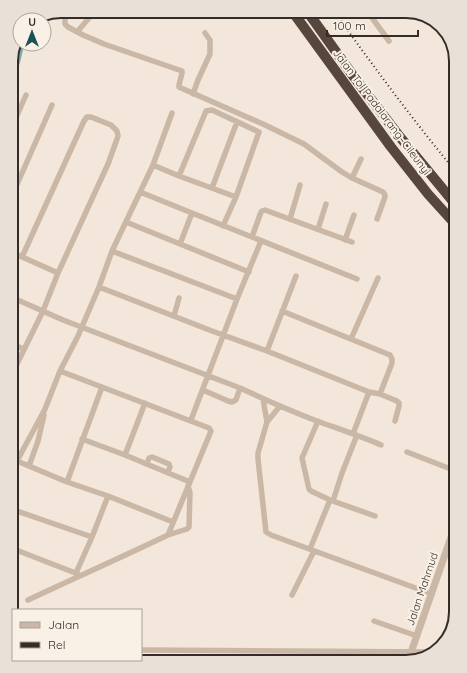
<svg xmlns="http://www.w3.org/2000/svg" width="467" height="673" font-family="Quicksand,sans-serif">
<rect width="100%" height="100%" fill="#f2e7da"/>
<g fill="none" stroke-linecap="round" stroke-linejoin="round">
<path stroke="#79abaf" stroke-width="11" d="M11 71 15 60 18 47 17 46"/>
<path stroke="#cab7a6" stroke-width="5.5" d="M65 11V24L68 27 83 35 104 44 182 71V73L179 85V87L181 88 263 124 304 144 342 172 352 178 383 192 385 195V197L377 219
M367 11 389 41
M77 32 95 11
M193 94 198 80 210 54V40L205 33
M455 114 456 115
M11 129 26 95
M153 165 179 176 236 197
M179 176 206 111 212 110 259 132 236 197 223 226
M352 178 361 159
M212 188 237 122
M140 192 192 213 357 279
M11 198 52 105
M290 219 300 185
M126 222 249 272
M318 229 326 204
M252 237 261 212 262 211 265 210 352 242
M345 240 354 215
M180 244 192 213
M112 251 237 299
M11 252 58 273
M99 287 212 331 267 351 369 392 380 394 397 401 399 403V406L395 421
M11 297 63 320 240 388C266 400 291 411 317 421 339 429 360 436 381 445
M282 311 390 355 392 359V363L380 394
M174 316 179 298
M351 339 378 278
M11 344 24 349
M267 351 296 276
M11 376 43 311 58 273 108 164 117 139 118 136 117 131 111 125 91 117H87L84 121 22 257
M203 390 228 401 232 402 236 400 240 388
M263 399 267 422 258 453V459L266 532 271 535 432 594
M191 420 237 299 261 241
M318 421 302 458 309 489 311 491 330 500 375 516
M267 422 280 406
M353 434 369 392
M82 439 125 455 190 482
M407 452 456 471
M125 455 145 403
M17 461 67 482 108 496 173 522
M147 464 149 458 152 457 169 464 170 467 168 472
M29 466 38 441 44 415
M11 473 17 461 45 409 60 371 78 336 99 287 112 251 153 165 172 113
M67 482 102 387
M333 501 342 473 357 435
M11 509 92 537
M168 535 187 529 189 527 190 493 188 486
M11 548 78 574
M310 549 330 500
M76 573 92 537 108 496
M292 595 314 551
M28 600C75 578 122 557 168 535L211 431 209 428 60 371
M374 621 417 636
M141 650 434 652"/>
<path stroke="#cab7a6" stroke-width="7" d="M408 661 456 523"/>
<path stroke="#57463e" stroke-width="10" d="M292 11 391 147 428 194 456 225
M307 11 354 77 400 137 456 205"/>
<path stroke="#362c27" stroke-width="2" stroke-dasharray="1 3" stroke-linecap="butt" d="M334 11C373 66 413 120 456 172"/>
</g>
<g text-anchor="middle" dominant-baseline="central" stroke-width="4" stroke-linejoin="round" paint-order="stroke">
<g font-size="11" fill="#362c27" stroke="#f9f1e6">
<text transform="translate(382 112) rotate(53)">Jalan Tol Padalarang–Cileunyi</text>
<text transform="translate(422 589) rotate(-71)">Jalan Mahmud</text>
</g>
</g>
<path d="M0 0H467V673H0ZM61 18H406A43 43 0 0 1 449 61V612A43 43 0 0 1 406 655H61A43 43 0 0 1 18 612V61A43 43 0 0 1 61 18Z" fill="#e9e1d7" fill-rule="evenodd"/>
<path fill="none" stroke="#362c27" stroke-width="2" d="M61 18H406A43 43 0 0 1 449 61V612A43 43 0 0 1 406 655H61A43 43 0 0 1 18 612V61A43 43 0 0 1 61 18Z"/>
<rect x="12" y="609" width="130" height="52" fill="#f9f1e6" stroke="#aba29a"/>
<rect x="20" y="622" width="20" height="6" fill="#cab7a6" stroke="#aba29a"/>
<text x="48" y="629" font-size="12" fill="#362c27">Jalan</text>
<rect x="20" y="642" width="20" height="6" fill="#362c27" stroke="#aba29a"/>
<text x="48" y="649" font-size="12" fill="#362c27">Rel</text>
<g transform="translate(32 32)"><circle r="19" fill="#f9f1e6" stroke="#aba29a"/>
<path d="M0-3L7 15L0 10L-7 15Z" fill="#1c5257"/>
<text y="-6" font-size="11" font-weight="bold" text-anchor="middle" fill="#362c27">U</text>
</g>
<path d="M327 30v6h91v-6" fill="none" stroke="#362c27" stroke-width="2"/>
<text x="333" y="30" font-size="12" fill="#362c27" stroke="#f9f1e6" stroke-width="3" paint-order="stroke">100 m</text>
</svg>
